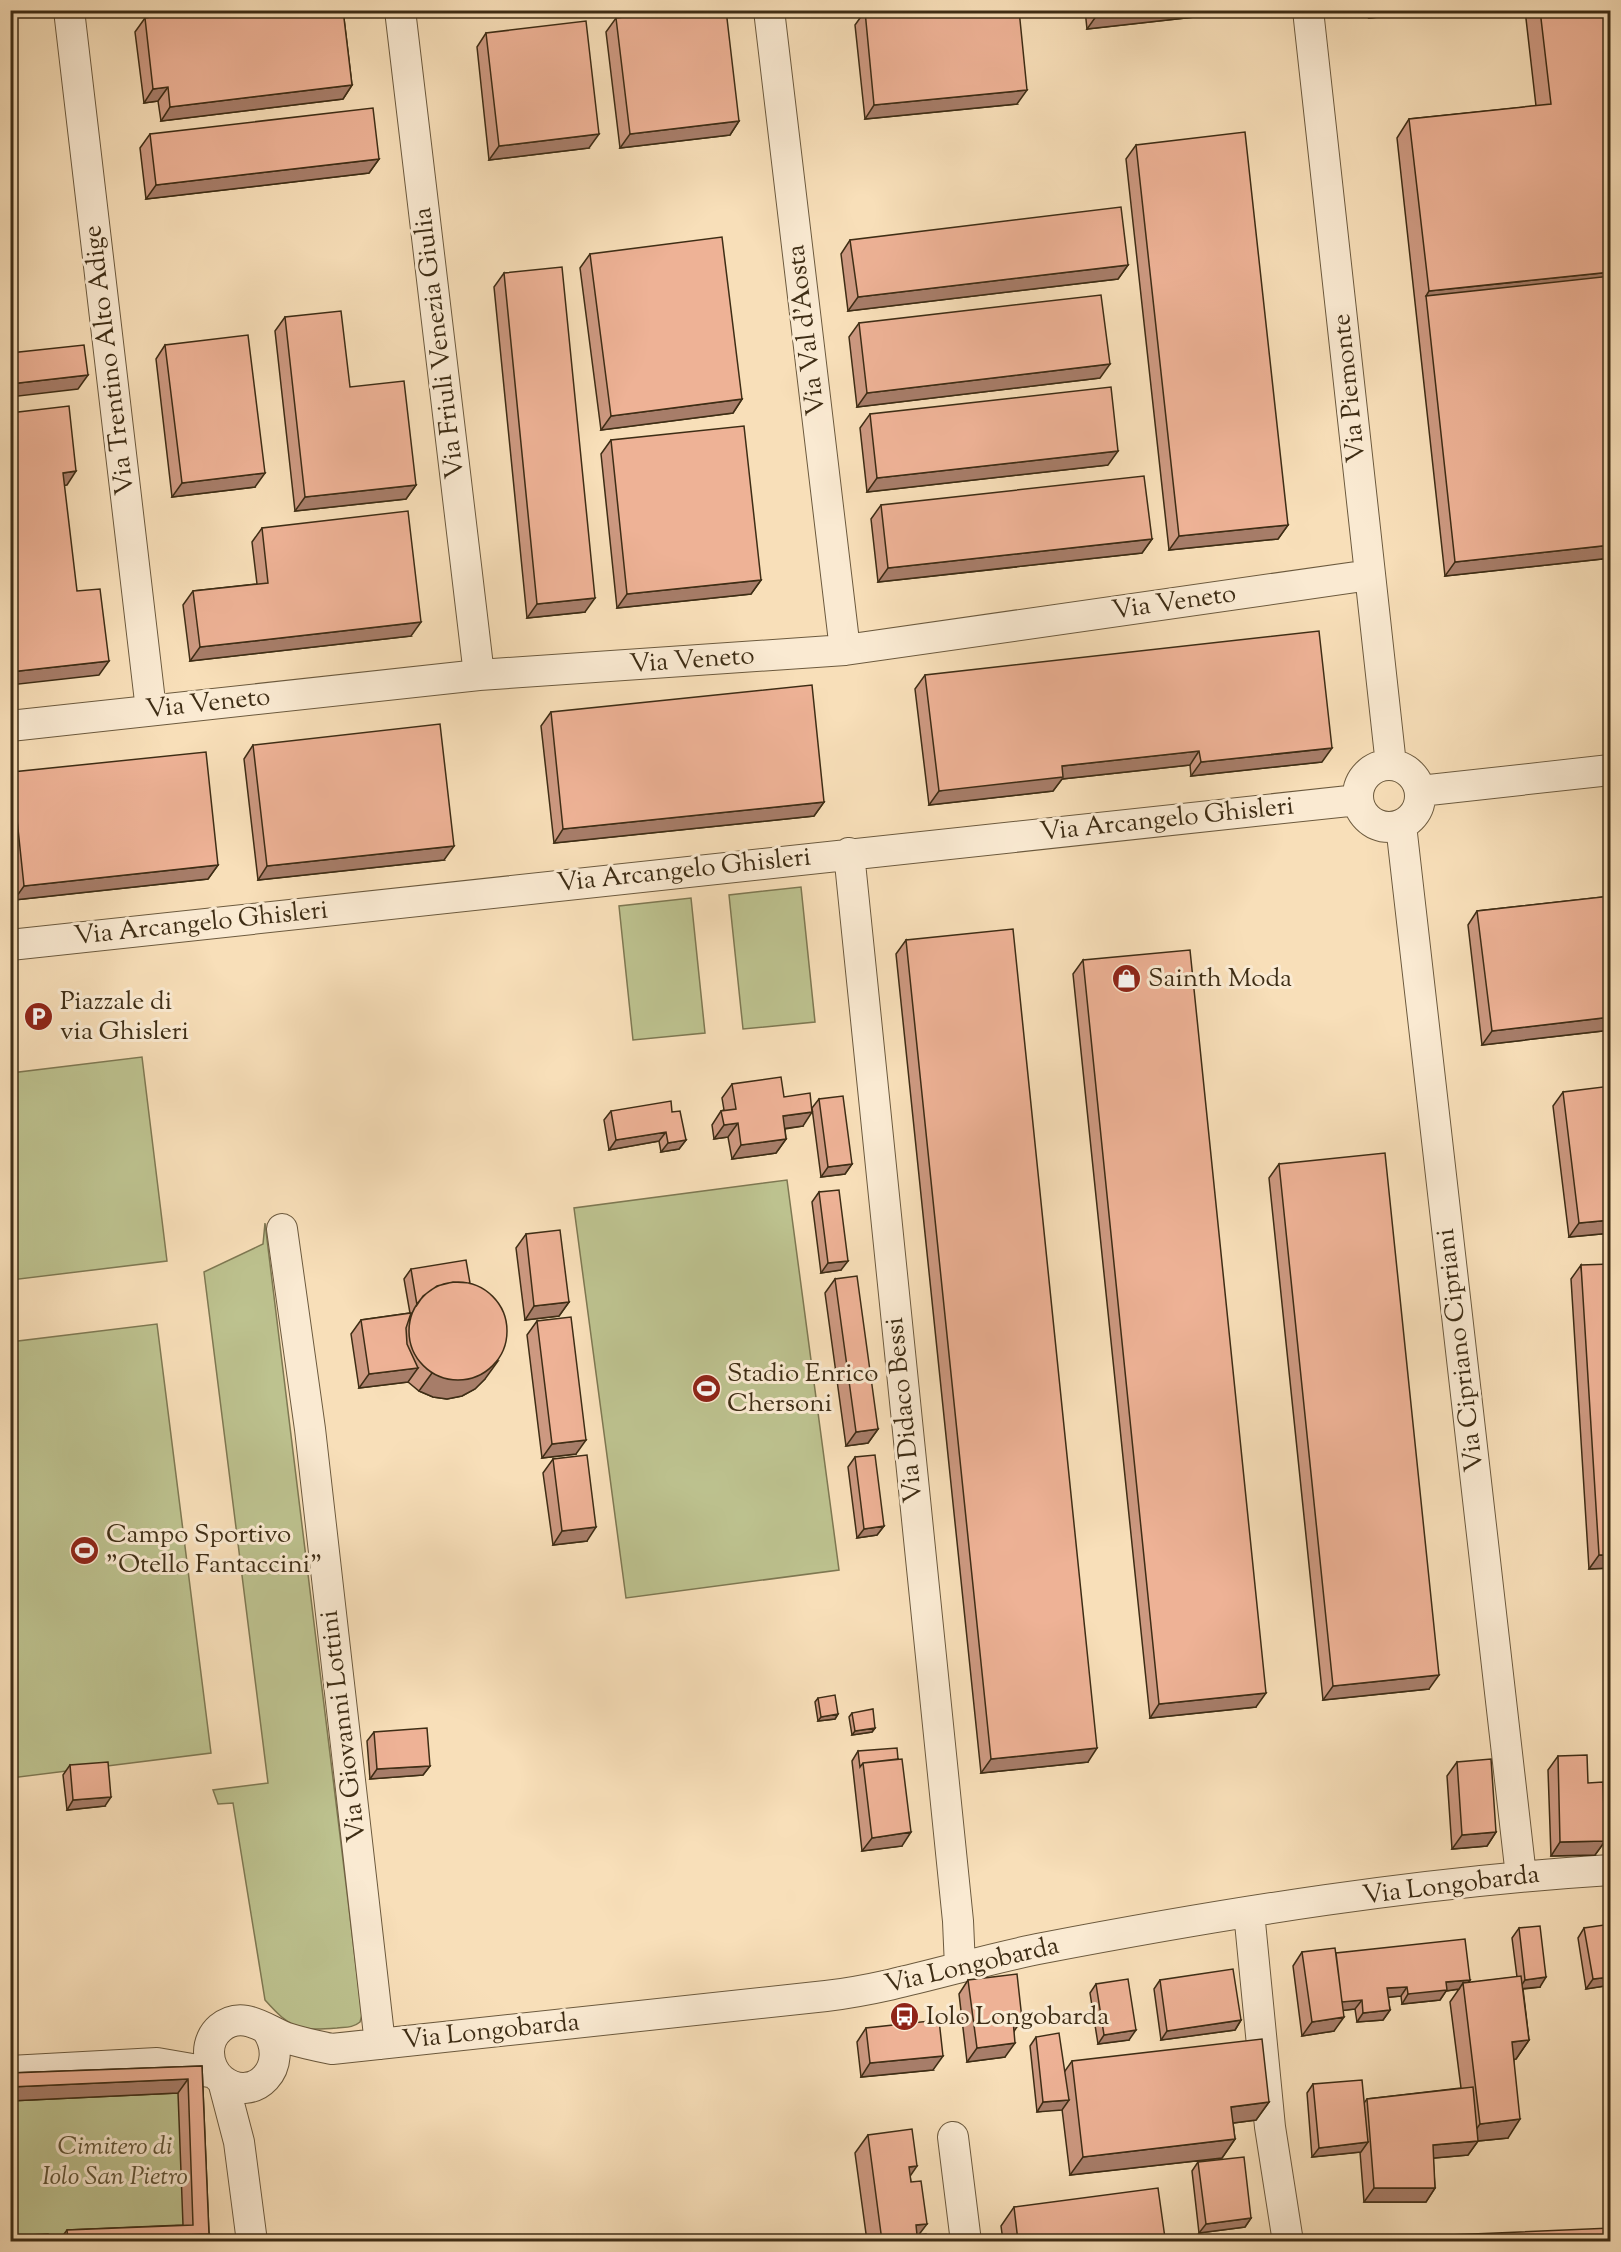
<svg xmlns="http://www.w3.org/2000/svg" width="1621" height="2252" font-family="'Sorts Mill Goudy',serif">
<rect width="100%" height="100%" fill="#f8dfb9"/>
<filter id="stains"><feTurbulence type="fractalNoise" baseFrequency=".00333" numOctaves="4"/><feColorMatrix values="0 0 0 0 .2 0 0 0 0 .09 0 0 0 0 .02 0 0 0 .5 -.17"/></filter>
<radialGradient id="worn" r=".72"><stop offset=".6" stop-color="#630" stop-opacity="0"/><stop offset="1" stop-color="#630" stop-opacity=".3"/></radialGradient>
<path fill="#bdc28f" stroke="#7e7852" stroke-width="1.5" d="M801 887 815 1022 743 1029 729 895Z
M691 898 705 1033 633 1040 619 906Z
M142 1057 167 1261 11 1280V1073Z
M787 1180 839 1570 626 1598 574 1208Z
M265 1223 362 2015 360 2022C353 2028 345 2027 337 2028 298 2031 291 2029 265 2000L233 1803 218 1804 213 1790 268 1783 204 1272 263 1244Z
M157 1324 211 1753 11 1778 10 1342Z
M192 2080 199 2241H11L10 2087Z"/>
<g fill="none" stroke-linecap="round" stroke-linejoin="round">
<defs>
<path id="minor" d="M69 10 151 710
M400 10 479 675
M769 10 845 650
M1308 10 1391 765
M10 726 479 675 845 650 1370 575
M1358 796a31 31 0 1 1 62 0a31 31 0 1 1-62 0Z
M1420 791 1610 770
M1401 825 1521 1876
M849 853 958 1921 960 1967
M10 945 1358 800
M282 1229 310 1429 380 2044
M1249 1912 1270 2127 1288 2242
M267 2030C291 2066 254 2105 222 2080 214 2074 209 2063 209 2052 209 2043 213 2034 220 2028 243 2009 265 2030 287 2038 302 2043 317 2046 332 2049L826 1996C900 1987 970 1962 1043 1948 1231 1912 1420 1882 1610 1870
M10 2071 157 2063 215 2073
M223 2081 239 2142 252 2242
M953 2137 966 2242"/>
</defs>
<use href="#minor" stroke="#6c5a3e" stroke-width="32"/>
<use href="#minor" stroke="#faead2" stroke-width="30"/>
</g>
<path fill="#cd9981" stroke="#3e2d15" stroke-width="1.5" d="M154 10H343L352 85 343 99 161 121 158 101 144 103 135 32 145 18 151 17V15Z
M475 10H538L475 17Z
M1085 10H1231L1230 13 1087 29Z
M1368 10H1409L1407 14 1369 18Z
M1525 10H1611V558L1445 576 1397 138 1409 119 1536 106Z
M865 11 1017 104 865 119 855 25Z
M616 18 739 121 730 135 620 148 606 32Z
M486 33 589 148 489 160 477 47Z
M150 134 379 159 369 173 146 199 140 148Z
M1136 145 1288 525 1278 539 1169 550 1126 159Z
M850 240 1128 265 1118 279 848 311 841 254Z
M590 254 742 399 733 413 601 430 580 268Z
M504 273 585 612 527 618 494 287Z
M285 317 350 387 416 485 406 499 295 511 275 331Z
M859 323 1100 378 857 407 849 337Z
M165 345 255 487 172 497 156 359Z
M870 414 1108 465 867 492 860 428Z
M611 440 761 580 751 594 617 608 601 454Z
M881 505 1152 539 1142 553 878 582 871 519Z
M262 528 411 636 190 661 183 605 193 591 257 584 252 542Z
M925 675 1322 762 1191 776 1190 765 1062 779 1053 791 929 805 915 689Z
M551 712 824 802 814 816 554 843 541 726Z
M253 745 444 860 258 880 244 759Z
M12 772 218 865 208 879 14 900 10 864V774Z
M1611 896V1030L1482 1045 1468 925 1477 911Z
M906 940 1088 1762 981 1773 896 954Z
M1083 960 1256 1707 1150 1718 1073 974Z
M732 1084 784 1097 803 1126 785 1129 786 1139 776 1153 732 1159 728 1137 714 1139 712 1125 721 1111 724 1110 722 1098Z
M1563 1092 1611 1233 1569 1237 1553 1106Z
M819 1099 852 1164 845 1174 821 1177 812 1108Z
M611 1111 672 1112 686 1140 679 1149 661 1152 659 1141 609 1150 604 1120Z
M1279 1164 1429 1689 1323 1700 1269 1178Z
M819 1192 841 1270 821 1273 812 1202Z
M526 1234 569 1302 559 1316 525 1320 516 1248Z
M1581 1265 1611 1568 1589 1569 1571 1279Z
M411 1269 485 1379 475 1389 462 1396 447 1399 433 1397 419 1391 408 1382 359 1388 351 1334 361 1320 410 1313 404 1279Z
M835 1279 878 1429 868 1443 846 1446 825 1293Z
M537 1321 576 1454 542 1458 527 1335Z
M855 1457 884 1526 877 1535 857 1538 848 1467Z
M553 1459 587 1541 553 1545 543 1473Z
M818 1698 838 1714 835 1719 818 1721 815 1702Z
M852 1713 875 1728 872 1732 852 1735 849 1717Z
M374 1732 430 1766 423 1775 370 1779 367 1741Z
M858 1751 902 1846 862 1851 852 1761Z
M1558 1756 1588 1783 1605 1841 1595 1855 1551 1856 1548 1770Z
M1457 1762 1496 1832 1487 1846 1452 1849 1447 1776Z
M70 1765 105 1806 67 1810 63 1775Z
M1519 1928 1540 1987 1523 1989 1529 2040 1516 2059H1514L1508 2138 1478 2141 1468 2155 1433 2158 1435 2188 1426 2202H1364L1360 2152 1312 2157 1307 2093 1313 2084 1364 2103 1367 2099 1461 2088 1450 2002 1459 1989 1446 1991 1440 2000 1402 2004 1401 1996 1388 1997 1390 2010 1383 2020 1357 2022 1355 2009 1343 2010 1334 2031 1302 2036 1293 1966 1302 1952 1336 1953 1470 1980 1468 1983 1517 1977 1512 1938Z
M1584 1928 1611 1985 1586 1989 1578 1938Z
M968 1980 1014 2031 1005 2057 967 2062 959 1994Z
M1160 1980 1241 2020 1235 2030 1161 2040 1154 1989Z
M1096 1984 1129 2040 1098 2044 1090 1993Z
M866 2028 933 2070 861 2077 857 2042Z
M1036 2037 1065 2071 1072 2061 1269 2102 1256 2120 1233 2123 1235 2139 1222 2158 1070 2175 1062 2109 1037 2112 1030 2046Z
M202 2066 209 2234 204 2241H59L67 2230 183 2225 178 2093 10 2101V2073Z
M868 2135 910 2176 919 2235 927 2241H867L855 2153Z
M1198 2162 1251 2218 1245 2227 1199 2233 1192 2171Z
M1014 2207 1163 2241H1003L1001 2226Z"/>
<path fill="#a77d69" stroke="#3e2d15" stroke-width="1.5" d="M480 10H538L475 17Z
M1137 10H1231L1230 13 1087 29 1097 15Z
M1374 10H1409L1407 14 1369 18Z
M352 85 343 99 161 121 170 107Z
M168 87 158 101 144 103 153 89Z
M1027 90 1017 104 865 119 874 105Z
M739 121 730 135 620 148 630 134Z
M599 134 589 148 489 160 499 146Z
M379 159 369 173 146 199 156 185Z
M10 201H16L10 208Z
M1128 265 1118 279 848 311 858 297Z
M1611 272V289L1426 296 1429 291Z
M1110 364 1100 378 857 407 867 393Z
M88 375 78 389 10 397V384Z
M742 399 733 413 601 430 611 416Z
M1118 451 1108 465 867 492 877 478Z
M76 471 67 485 53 487 63 473Z
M265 473 255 487 172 497 182 483Z
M416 485 406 499 295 511 305 497Z
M1288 525 1278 539 1169 550 1179 536Z
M1152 539 1142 553 878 582 888 568Z
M1611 545V558L1445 576 1455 562Z
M761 580 751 594 617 608 627 594Z
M595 598 585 612 527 618 537 604Z
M421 622 411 636 190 661 200 647Z
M109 661 99 675 10 685V672Z
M1332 748 1322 762 1191 776 1201 762Z
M1199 751 1190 765 1062 779 1053 791 929 805 939 791 1062 766Z
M824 802 814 816 554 843 563 829Z
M454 846 444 860 258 880 267 866Z
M218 865 208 879 14 900 24 886Z
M1611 1017V1030L1482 1045 1492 1031Z
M812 1112 803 1126 773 1130 783 1116Z
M738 1123 728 1137 714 1139 724 1125Z
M666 1132 659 1141 609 1150 616 1140Z
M786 1139 776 1153 732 1159 741 1145Z
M686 1140 679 1149 661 1152 668 1143Z
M852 1164 845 1174 821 1177 828 1167Z
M1611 1220V1233L1569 1237 1579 1223Z
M848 1261 841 1270 821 1273 828 1263Z
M569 1302 559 1316 525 1320 534 1306Z
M498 1361 485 1379 475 1389 462 1396 447 1399 433 1397 419 1391 432 1373Z
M418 1368 408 1382 359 1388 369 1374Z
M878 1429 868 1443 846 1446 856 1432Z
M586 1440 576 1454 542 1458 552 1444Z
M884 1526 877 1535 857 1538 864 1529Z
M596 1527 587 1541 553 1545 562 1531Z
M1599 1555H1611V1568L1589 1569Z
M1439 1675 1429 1689 1323 1700 1333 1686Z
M1266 1693 1256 1707 1150 1718 1159 1704Z
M838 1714 835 1719 818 1721 821 1717Z
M875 1728 872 1732 852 1735 855 1731Z
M1097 1748 1088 1762 981 1773 991 1759Z
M430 1766 423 1775 370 1779 377 1769Z
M111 1797 105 1806 67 1810 73 1800Z
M911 1832 902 1846 862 1851 872 1838Z
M1496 1832 1487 1846 1452 1849 1462 1835Z
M1605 1841 1595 1855 1551 1856 1560 1842Z
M1546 1977 1540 1987 1519 1989 1525 1980Z
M1611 1977V1985L1586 1989 1593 1979Z
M1470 1980 1464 1988 1463 1983 1459 1989 1446 1991 1440 2000 1402 2004 1408 1994 1446 1982Z
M1407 1987 1401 1996 1381 1998 1387 1988Z
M1362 2000 1355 2009 1330 2012 1337 2002Z
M1390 2010 1383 2020 1357 2022 1363 2013Z
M1344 2017 1334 2031 1302 2036 1312 2022Z
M1022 2019 1013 2033V2020Z
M1241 2020 1235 2030 1161 2040 1167 2031Z
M1136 2030 1129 2040 1098 2044 1104 2035Z
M1529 2040 1516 2059 1499 2061 1512 2042Z
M1015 2043 1005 2057 967 2062 977 2048Z
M943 2056 933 2070 861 2077 870 2063Z
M188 2079 178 2093 10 2101V2087Z
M1069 2100 1062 2110 1037 2112 1043 2102Z
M1269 2102 1256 2120 1218 2125 1231 2107Z
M1520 2119 1508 2138 1467 2142 1480 2124Z
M1235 2139 1222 2158 1070 2175 1083 2157Z
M1478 2141 1468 2155 1423 2159 1433 2145Z
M1368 2142 1361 2152 1312 2157 1319 2148Z
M917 2166 904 2185 909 2167Z
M1374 2188H1435L1426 2202H1364Z
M1251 2218 1245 2227 1199 2233 1206 2224Z
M927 2224 914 2241 916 2225Z
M209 2234 204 2241H66L68 2239Z
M1165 2238 1163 2241H1138Z"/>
<path fill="#eeb296" stroke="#3e2d15" stroke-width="1.5" d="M162 10H343L352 85 170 107 168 87 153 89 145 18 162 15Z
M679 10H726L739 121 630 134 616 18Z
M1019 10 1027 90 874 105 865 11Z
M1097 10H1137L1097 15Z
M1540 10H1611V272L1429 291 1409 119 1551 104Z
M586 21 599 134 499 146 486 33Z
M373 108 379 159 156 185 150 134Z
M1245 132 1288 525 1179 536 1136 145Z
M10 151 16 201H10Z
M1121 207 1128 265 858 297 850 240Z
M722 237 742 399 611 416 590 254Z
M562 267 595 598 537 604 504 273Z
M1611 276V545L1455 562 1426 296Z
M1101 295 1110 364 867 393 859 323Z
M341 311 350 387 404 381 416 485 305 497 285 317Z
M248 335 265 473 182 483 165 345Z
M84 345 88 375 10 384V353Z
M1111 387 1118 451 877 478 870 414Z
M69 406 76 471 63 473 77 591 100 589 109 661 10 672V413Z
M744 426 761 580 627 594 611 440Z
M1144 476 1152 539 888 568 881 505Z
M408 511 421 622 200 647 193 591 268 583 262 528Z
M1319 631 1332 748 1201 762 1199 751 1062 766 1063 777 939 791 925 675Z
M812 685 824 802 563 829 551 712Z
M440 724 454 846 267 866 253 745Z
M206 752 218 865 24 886 12 772Z
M1611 896V1017L1492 1031 1477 911Z
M1013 929 1097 1748 991 1759 906 940Z
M1190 950 1266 1693 1159 1704 1083 960Z
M781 1077 784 1097 810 1093 812 1112 783 1116 786 1139 741 1145 738 1123 724 1125 721 1111 736 1109 732 1084Z
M1611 1086V1220L1579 1223 1563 1092Z
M843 1096 852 1164 828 1167 819 1099Z
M671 1101 672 1112 680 1111 686 1140 668 1143 666 1132 616 1140 611 1111Z
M1385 1153 1439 1675 1333 1686 1279 1164Z
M839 1190 848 1261 828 1263 819 1192Z
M560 1230 569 1302 534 1306 526 1234Z
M466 1260 470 1283 453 1282 437 1286 423 1296 417 1305 411 1269Z
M1611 1264V1555H1599L1581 1265Z
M857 1276 878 1429 856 1432 835 1279Z
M409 1331a49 49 0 1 1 98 0a49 49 0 1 1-98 0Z
M411 1313 406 1328 407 1344 418 1368 369 1374 361 1320Z
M571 1317 586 1440 552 1444 537 1321Z
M587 1455 596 1527 562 1531 553 1459Z
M875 1455 884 1526 864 1529 855 1457Z
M835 1695 838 1714 821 1717 818 1698Z
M873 1709 875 1728 855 1731 852 1713Z
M427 1728 430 1766 377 1769 374 1732Z
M897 1748 898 1759 863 1763 860 1767 858 1751Z
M1587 1755 1588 1783 1603 1782 1605 1841 1560 1842 1558 1756Z
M902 1759 911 1832 872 1838 863 1763Z
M1491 1759 1496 1832 1462 1835 1457 1762Z
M108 1762 111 1797 73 1800 70 1765Z
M1611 1924V1977L1593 1979 1584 1928Z
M1540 1926 1546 1977 1525 1980 1519 1928Z
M1465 1939 1470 1980 1446 1982 1447 1990 1408 1994 1407 1987 1387 1988 1390 2010 1363 2013 1362 2000 1342 2002 1336 1953Z
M1335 1948 1344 2017 1312 2022 1302 1952Z
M1233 1969 1241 2020 1167 2031 1160 1980Z
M1017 1974 1022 2019 1013 2020 1015 2043 977 2048 968 1980Z
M1521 1976 1529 2040 1512 2042 1520 2119 1480 2124 1463 1983Z
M1128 1979 1136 2030 1104 2035 1096 1984Z
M939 2020 943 2056 870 2063 866 2028Z
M1059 2033 1069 2100 1043 2102 1036 2037Z
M1262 2039 1269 2102 1231 2107 1235 2139 1083 2157 1072 2061Z
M202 2066 209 2234 68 2239 67 2230 193 2225 188 2079 10 2087V2073Z
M1362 2080 1368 2142 1319 2148 1313 2084Z
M1473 2087 1478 2141 1433 2145 1435 2188H1374L1367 2099Z
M912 2129 917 2166 909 2167 911 2182 921 2181 927 2224 916 2225 917 2235 926 2234 927 2241H882L868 2135Z
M1244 2157 1251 2218 1206 2224 1198 2162Z
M1158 2188 1165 2238 1138 2241H1018L1014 2207Z
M1611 2228V2241H1449V2235Z
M48 2234 49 2241H10V2236Z"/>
<defs>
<symbol id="shop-disc" viewBox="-11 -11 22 22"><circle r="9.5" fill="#8f2418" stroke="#faead2"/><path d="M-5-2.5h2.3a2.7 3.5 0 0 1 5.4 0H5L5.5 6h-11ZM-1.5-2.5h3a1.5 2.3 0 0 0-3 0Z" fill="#fff"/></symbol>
<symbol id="parking-disc" viewBox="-11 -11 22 22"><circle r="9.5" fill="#8f2418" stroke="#faead2"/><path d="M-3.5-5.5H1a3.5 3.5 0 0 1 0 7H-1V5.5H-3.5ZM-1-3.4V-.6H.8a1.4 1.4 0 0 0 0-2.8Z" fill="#fff"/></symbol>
<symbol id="stadium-disc" viewBox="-11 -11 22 22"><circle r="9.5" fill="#8f2418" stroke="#faead2"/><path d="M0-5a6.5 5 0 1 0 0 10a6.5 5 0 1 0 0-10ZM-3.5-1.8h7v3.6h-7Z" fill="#fff"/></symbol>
<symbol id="bus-disc" viewBox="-11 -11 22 22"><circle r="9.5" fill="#8f2418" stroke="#faead2"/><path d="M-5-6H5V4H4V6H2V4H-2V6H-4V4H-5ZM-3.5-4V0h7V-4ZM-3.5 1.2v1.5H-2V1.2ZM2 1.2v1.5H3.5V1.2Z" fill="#fff"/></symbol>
</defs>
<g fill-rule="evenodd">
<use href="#shop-disc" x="1110" y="962" width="33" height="33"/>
<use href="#parking-disc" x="22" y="1000" width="33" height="33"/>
<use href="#stadium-disc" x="690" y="1372" width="33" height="33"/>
<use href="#stadium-disc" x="68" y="1534" width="33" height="33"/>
<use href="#bus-disc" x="888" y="2000" width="33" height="33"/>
</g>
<g text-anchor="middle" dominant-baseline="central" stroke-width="6" stroke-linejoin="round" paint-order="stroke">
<g font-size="26" fill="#3e2d15" stroke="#faead2">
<text transform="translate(807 330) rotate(-97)">Via Val d'Aosta</text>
<text transform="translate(440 343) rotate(-97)">Via Friuli Venezia Giulia</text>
<text transform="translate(110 360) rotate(-97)">Via Trentino Alto Adige</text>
<text transform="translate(1350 388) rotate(-96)">Via Piemonte</text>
<text transform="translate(1174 603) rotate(-8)">Via Veneto</text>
<text transform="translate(692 661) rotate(-4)">Via Veneto</text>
<text transform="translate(208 704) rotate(-6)">Via Veneto</text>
<text transform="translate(1167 820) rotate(-6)">Via Arcangelo Ghisleri</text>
<text transform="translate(684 871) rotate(-6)">Via Arcangelo Ghisleri</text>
<text transform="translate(201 924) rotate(-6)">Via Arcangelo Ghisleri</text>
<text transform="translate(1461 1350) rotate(-97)">Via Cipriano Cipriani</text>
<text transform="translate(905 1410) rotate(-96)">Via Didaco Bessi</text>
<text transform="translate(344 1726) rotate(-97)">Via Giovanni Lottini</text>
<text transform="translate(1451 1886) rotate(-7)">Via Longobarda</text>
<text transform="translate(972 1966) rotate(-13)">Via Longobarda</text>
<text transform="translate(491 2032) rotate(-6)">Via Longobarda</text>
</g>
<g font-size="26" fill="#3e2d15" stroke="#faead2" text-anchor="start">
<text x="1148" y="979">Sainth Moda</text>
<text x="60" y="1002">Piazzale di<tspan x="60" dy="30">via Ghisleri</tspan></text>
<text x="727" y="1374">Stadio Enrico<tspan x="727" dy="30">Chersoni</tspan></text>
<text x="106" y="1535">Campo Sportivo<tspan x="106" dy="30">"Otello Fantaccini"</tspan></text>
<text x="926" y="2017">Iolo Longobarda</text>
</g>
<g font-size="26" font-style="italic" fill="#5e5234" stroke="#faead2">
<text x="115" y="2147">Cimitero di<tspan x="115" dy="30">Iolo San Pietro</tspan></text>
</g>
</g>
<rect width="1621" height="2252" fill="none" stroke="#f8dfb9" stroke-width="36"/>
<rect x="12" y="12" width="1597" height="2228" fill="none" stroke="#3e2d15" stroke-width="3"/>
<rect x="18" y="18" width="1585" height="2216" fill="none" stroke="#3e2d15" stroke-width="1.5"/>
<rect width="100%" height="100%" filter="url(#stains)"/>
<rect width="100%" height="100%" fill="url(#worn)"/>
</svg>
